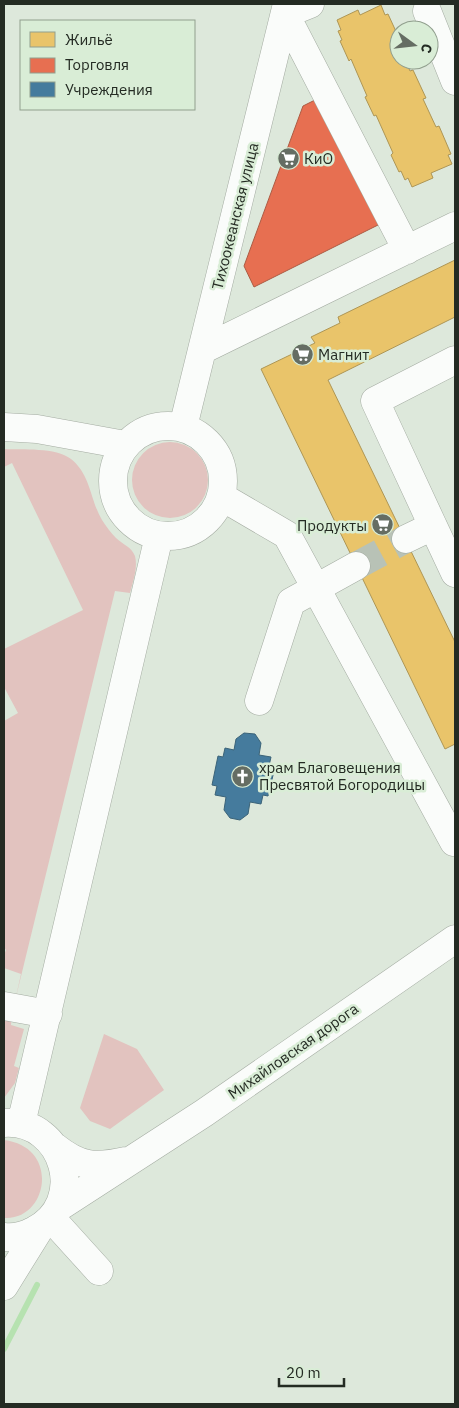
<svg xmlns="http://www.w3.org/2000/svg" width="459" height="1408" font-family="'IBM Plex Sans',sans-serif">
<rect width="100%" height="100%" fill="#dde8db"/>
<path fill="#e2c3bf" d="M132 480a38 38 0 1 1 76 0a38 38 0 1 1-76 0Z
M4 449C22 450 56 447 71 459 91 475 90 500 102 520 106 526 111 533 116 538 123 545 131 546 135 556 138 568 133 581 130 593L115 591 15 1001 21 974 4 968V955L6 950 4 947V721L18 713 4 687V649L83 610 12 463 4 467Z
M12 1015 11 1025 24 1029 14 1066 19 1068 15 1083 4 1098V1016Z
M104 1034 137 1049 164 1090 110 1129 90 1121 80 1108Z
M4 1140C61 1147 48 1221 4 1218Z"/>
<path fill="#e9c46a" stroke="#ae9655" d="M381 5 385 15 388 14 399 38V60H405L410 71 413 70 426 98 423 99 436 127 439 126 451 154 448 155 452 164 431 173 433 178 412 187 408 178 405 180 401 171 399 172 391 155 393 153 376 115 374 116 365 97 367 96 351 59 349 61 340 41 342 40 338 31 341 30 337 20 358 10 360 15Z
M455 260V317L328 380 455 642V744L445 749 261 369 315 343 311 337 340 323 338 317Z"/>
<path fill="#e76f51" stroke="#ac5b43" d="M317 99 380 224 254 287 244 266 303 106Z"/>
<path fill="#457b9d" stroke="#3b6378" d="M244 733 255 734 261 743 259 755 271 757 269 766 275 767 268 796 263 795 261 804 250 802 248 814 240 820 230 818 224 810 226 797 215 795 217 786 212 785 218 756 223 757 225 748 234 750 236 739Z"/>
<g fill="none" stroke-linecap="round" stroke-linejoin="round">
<path stroke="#b6e2b0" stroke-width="6" d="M4 1349 37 1285"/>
<path stroke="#b8c2b6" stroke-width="28" stroke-dasharray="28 14" stroke-linecap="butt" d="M356 566 406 539"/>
<defs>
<path id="minor" d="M310 4 285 14 407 250
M427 11 455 81
M202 350 455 226
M113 481a55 55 0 1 1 110 0a55 55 0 1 1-110 0Z
M4 427 37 429 125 445
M183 427 287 4
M222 497 287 535 454 842
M433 526 375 401 455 360
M406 539 433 526 455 573
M259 701 291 602 356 566
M4 1006 48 1014
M4 1123C65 1119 89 1204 33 1231 24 1236 14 1238 4 1237
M21 1124 159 536
M55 1147C80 1167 95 1168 126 1161
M59 1207 204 1113 455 939
M51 1218 99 1271
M4 1286 40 1228"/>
</defs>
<use href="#minor" stroke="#a4aca2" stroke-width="29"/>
<use href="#minor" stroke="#fafcfa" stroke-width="28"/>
</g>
<defs>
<symbol id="supermarket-disc" viewBox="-11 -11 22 22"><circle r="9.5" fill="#656d63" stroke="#d9edd6"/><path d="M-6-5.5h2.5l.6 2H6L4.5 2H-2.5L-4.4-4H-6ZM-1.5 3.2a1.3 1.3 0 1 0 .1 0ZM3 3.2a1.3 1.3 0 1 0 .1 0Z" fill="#fff"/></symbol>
<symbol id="church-disc" viewBox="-11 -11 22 22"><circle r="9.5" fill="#656d63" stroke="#d9edd6"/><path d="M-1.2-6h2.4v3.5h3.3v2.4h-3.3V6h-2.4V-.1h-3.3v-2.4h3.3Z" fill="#fff"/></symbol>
</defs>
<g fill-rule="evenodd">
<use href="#supermarket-disc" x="276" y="146" width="25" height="25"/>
<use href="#supermarket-disc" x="290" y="342" width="25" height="25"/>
<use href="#supermarket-disc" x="370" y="512" width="25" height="25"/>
<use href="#church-disc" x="230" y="764" width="25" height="25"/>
</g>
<g text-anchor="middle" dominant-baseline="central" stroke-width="5" stroke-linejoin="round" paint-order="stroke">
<g font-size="15" fill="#242b23" stroke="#d9edd6" text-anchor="start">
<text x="304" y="158">КиО</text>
<text x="318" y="354">Магнит</text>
<text x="367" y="525" text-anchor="end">Продукты</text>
<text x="259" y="767">храм Благовещения<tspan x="259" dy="17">Пресвятой Богородицы</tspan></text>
</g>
<g font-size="15" fill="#242b23" stroke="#d9edd6">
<text transform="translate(235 216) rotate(-76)">Тихоокеанская улица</text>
<text transform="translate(293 1051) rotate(-35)">Михайловская дорога</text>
</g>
</g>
<rect width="459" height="1408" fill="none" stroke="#242b23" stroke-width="10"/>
<rect x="20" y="20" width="175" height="90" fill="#d9edd6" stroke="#919f8e"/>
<rect x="30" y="32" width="25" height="15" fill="#e9c46a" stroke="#919f8e"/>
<text x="65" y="45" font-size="15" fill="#242b23">Жильё</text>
<rect x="30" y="58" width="25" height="15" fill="#e76f51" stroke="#919f8e"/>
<text x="65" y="70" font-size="15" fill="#242b23">Торговля</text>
<rect x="30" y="82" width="25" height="15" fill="#457b9d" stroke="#919f8e"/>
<text x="65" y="95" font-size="15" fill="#242b23">Учреждения</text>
<g transform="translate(414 45) rotate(105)"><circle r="24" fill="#d9edd6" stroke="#919f8e"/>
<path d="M0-4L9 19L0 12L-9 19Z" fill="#656d63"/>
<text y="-8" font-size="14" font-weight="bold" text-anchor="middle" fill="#242b23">С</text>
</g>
<path d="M279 1378v8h65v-8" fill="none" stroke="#242b23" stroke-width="2.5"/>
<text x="286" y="1378" font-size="15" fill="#242b23" stroke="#d9edd6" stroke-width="4" paint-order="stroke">20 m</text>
</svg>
